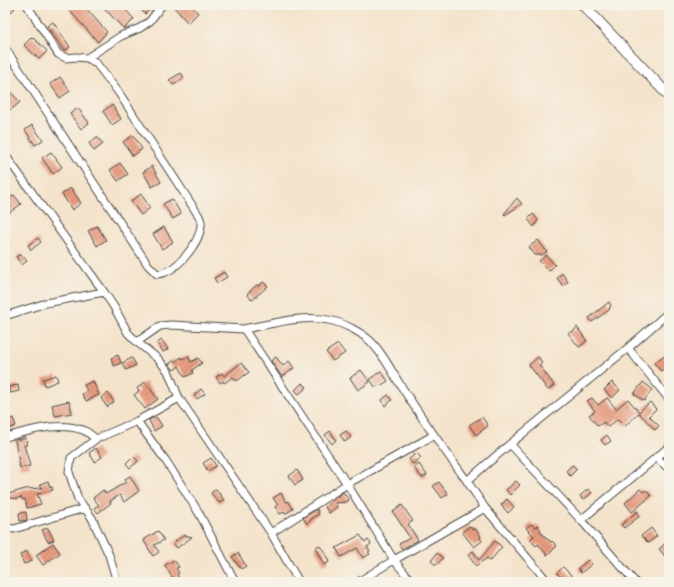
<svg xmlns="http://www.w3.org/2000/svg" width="674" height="587" font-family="'Shantell Sans',sans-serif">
<defs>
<pattern id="building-hatch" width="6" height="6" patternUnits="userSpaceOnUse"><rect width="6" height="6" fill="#e99c80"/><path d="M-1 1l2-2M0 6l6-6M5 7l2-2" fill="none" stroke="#bd7f69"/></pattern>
</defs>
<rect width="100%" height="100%" fill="#f7f3e8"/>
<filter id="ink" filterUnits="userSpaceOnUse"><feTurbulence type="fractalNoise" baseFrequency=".025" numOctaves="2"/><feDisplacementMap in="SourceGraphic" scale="8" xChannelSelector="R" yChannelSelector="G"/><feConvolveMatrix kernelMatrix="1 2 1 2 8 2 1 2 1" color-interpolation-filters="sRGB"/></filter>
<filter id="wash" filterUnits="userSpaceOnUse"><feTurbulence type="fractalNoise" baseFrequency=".012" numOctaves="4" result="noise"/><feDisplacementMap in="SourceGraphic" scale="16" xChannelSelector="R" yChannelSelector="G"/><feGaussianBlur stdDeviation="0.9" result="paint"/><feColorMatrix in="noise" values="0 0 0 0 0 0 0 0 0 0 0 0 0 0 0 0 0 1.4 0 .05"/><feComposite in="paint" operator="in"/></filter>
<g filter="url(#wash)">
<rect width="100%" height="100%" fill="#f4e3cb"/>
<g id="blocks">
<path fill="url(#building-hatch)" d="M5 5H18L9 14 5 10Z
M75 5H83L107 32 98 42 69 10Z
M107 5H121L134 19 124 29 104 8Z
M137 5H155L145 14Z
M172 5H191L198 13 188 23Z
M53 22 70 47 64 51 47 26Z
M32 37 47 51 39 59 24 45Z
M181 73 184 78 173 85 169 80Z
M60 77 70 91 60 98 50 84Z
M5 86 20 102 11 110 5 104Z
M112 105 121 119 112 125 103 111Z
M78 108 89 123 81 129 70 114Z
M32 125 43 140 35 145 25 130Z
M133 135 142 149 133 156 123 142Z
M97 137 103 144 94 151 89 143Z
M51 152 62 167 53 174 42 158Z
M120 163 128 174 118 181 110 170Z
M152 166 161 182 152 187 143 172Z
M71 188 81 203 72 210 62 194Z
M141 194 150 208 141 215 131 201Z
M14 195 21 204 5 216V202Z
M517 198 522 204 505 215 504 214Z
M172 199 181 214 173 219 163 204Z
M533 214 538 220 534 227 528 219Z
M97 226 106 240 97 246 88 231Z
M164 227 173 242 162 249 153 234Z
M38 238 41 242 31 250 28 245Z
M538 240 547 252 542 255H535L529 247Z
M21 254 27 261 22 265 16 257Z
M546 255 555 265 549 271 539 261Z
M224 272 227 277 217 283 214 278Z
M562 273 568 282 563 286 557 278Z
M263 282 268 286 252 300 247 294 257 285 259 286Z
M609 302 611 306 609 308 610 309 592 322 589 318Z
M577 327 587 341 579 347 568 333 574 331Z
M162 340 168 349 163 352 157 343Z
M338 344 345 353 333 361 326 352Z
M118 355 121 363 114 366 111 358Z
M188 356 191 362 198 358 202 363 192 370 193 373 185 377 179 366 174 370 169 364 174 360 175 362 181 357 182 359Z
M663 356 669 364 661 371 654 363Z
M276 357 283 366 289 361 294 368 282 377 271 361Z
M538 357 542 362 539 365 554 385 548 390 529 365Z
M132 358 136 365 126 370 122 363Z
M241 363 249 372 237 381 233 377 224 383 223 381 220 383 216 377 222 373 224 376Z
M361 370 370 382 358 390 350 378Z
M381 371 388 381 380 386 379 385 375 387 370 379Z
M56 375 58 381 45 386 43 379Z
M93 381 99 395 86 401 82 394 87 391 84 385Z
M145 382 158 399 145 409 134 395 139 391 137 388Z
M612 382 620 390 612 398 604 390Z
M643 382 652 389 644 401 634 394Z
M302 383 307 387 299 394 295 390Z
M18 385 19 391 10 393 8 387Z
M201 389 205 394 197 399 194 395Z
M108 393 114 402 107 407 101 398Z
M388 395 392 400 385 406 382 400Z
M592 398 598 405 607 398 616 409 628 399 639 412 650 402 656 409 649 416 659 426 655 430 639 413 625 426 618 419 608 427 604 422 598 426 589 415 595 411 587 401Z
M69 401 72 413 55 416 52 405Z
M482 417 488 426 476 435 469 425Z
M13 418 16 426 5 430V420Z
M152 418H157L162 426 154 431 149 420Z
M330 431 336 440 332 444 325 435Z
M346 431 351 437 345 442 340 435Z
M607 435 611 441 605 445 601 440Z
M26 438 27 445H24L30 466 20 468 15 440Z
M96 448 102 457 95 462 89 453Z
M417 453 421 458 413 464 409 459Z
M133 456 138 461 130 468 126 463Z
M211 458 216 466 208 471 203 463Z
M419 464 427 475 422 478 414 468Z
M572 465 577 469 570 476 566 471Z
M297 470 303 480 295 485 289 476Z
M130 476 139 491 124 502 120 495 110 501 111 503 98 513 94 508 99 505 93 498 103 490 106 494 126 482 125 479Z
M48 481 50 487H52L53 490 37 494 41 504 27 508 25 499 23 500 21 497 17 499 5 497V495L25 489 42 488 40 484Z
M516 481 520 485 510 495 506 490Z
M439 482 448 494 442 498 433 486Z
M216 489 224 500 219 503 211 493Z
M588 489 592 493 583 500 580 496Z
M640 489 643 492 646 490 651 496 632 512 625 503Z
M343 492 349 500 346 502 335 503 337 507 329 513 325 507Z
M281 493 286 502 288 501 293 509 285 514 284 512 280 514 275 507 278 505 273 498Z
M507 499 514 507 508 513 501 505Z
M402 505 413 521 408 524 418 540 402 549 399 544 410 538 393 512Z
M317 509 319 514 311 519V520L307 524 303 518Z
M637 511 640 516 624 528 621 525Z
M26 512 27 520 20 521 19 513Z
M531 524 535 527 537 525 541 530 540 531 548 540H549L551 542 552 541 557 546 547 555 538 544 536 546 530 540 534 536 526 528Z
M470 526 473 530 475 528 481 537 480 538 482 541 474 547 462 532Z
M48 528 54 540 48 542 42 530Z
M651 528 657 536 648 543 641 536Z
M158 531 164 540 154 545 159 552 153 556 144 541 145 540V539Z
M184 535 192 537 177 548 173 543Z
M360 535 365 542 368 540 371 544 367 547 370 551 368 552 370 554 363 558 357 548 341 557 336 548Z
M669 540V561L659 549Z
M495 541 502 547 490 561 487 558 476 566 468 555 473 551 479 560Z
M53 543 60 553 43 565 36 555Z
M319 545 324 551 329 562 324 565 315 548Z
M26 551 32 561 24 564 20 555Z
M238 553 246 566 241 569 232 557Z
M437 553 443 558 436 565 431 561Z
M174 560 179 567 176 568 179 573 177 574 180 580 178 582H175L165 565Z
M588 560 592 564 581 573 578 568Z
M563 567 573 577 566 582 562 576 561 577 557 573Z"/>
</g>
</g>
<g filter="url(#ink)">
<use href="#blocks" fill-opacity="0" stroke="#494743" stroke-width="1"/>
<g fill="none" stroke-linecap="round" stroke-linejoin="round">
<defs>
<path id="street" d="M5 48 148 265 157 274C176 273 200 243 201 225 202 222 200 219 199 216L119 93 96 63 87 58 76 57 66 58 58 54 27 5
M87 58 121 36 140 28 150 21 162 5
M5 155 104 292 114 307 128 333 137 342 158 359 168 371 179 398 271 533 299 582
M5 316 46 303 104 292
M244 329C272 324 304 314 333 321 345 324 360 332 368 339 383 352 392 373 403 389 423 420 445 451 467 481
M137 342 160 326 171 325 244 329 347 484 394 560 412 582
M628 348 669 399
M137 421 166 461 199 513 235 582
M5 437C30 431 58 421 83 430 88 432 92 436 96 439L137 421 179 398
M96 439 71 458 69 472 78 499 92 518 109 555 117 582
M510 444 581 520 635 582
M656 457 669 469
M581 520 669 447
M5 528 14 529 85 508
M271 533 347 484 434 435
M358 582 394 560 485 508
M548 582 485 508 467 481 510 444 628 348 669 312"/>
<path id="secondary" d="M583 5 669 96"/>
</defs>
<use href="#street" stroke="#494743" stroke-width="9"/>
<use href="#secondary" stroke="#494743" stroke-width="12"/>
<use href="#street" stroke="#fff" stroke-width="7"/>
<use href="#secondary" stroke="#fff" stroke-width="10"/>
</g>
</g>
<rect width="674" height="587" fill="none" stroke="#f7f3e8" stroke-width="20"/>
</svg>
